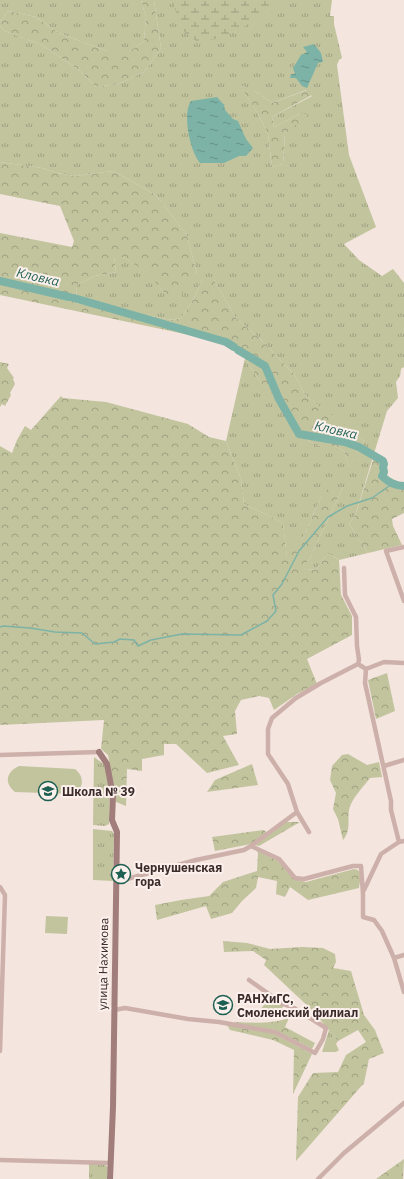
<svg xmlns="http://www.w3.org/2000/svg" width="404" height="1179" font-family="'IBM Plex Sans',sans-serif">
<defs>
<pattern id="grass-tufts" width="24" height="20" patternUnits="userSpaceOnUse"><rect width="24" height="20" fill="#c2c49e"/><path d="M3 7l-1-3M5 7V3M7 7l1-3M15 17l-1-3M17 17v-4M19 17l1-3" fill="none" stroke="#9f9f81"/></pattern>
<pattern id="forest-crowns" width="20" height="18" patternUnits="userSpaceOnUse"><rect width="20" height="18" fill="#c2c49e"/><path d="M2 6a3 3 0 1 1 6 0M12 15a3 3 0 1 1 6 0" fill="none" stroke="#9f9f81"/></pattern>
<pattern id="wetland-marsh" width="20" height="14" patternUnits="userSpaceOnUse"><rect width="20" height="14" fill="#c2c49e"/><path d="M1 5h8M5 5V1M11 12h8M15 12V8" fill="none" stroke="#9f9f81"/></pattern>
<pattern id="water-ripples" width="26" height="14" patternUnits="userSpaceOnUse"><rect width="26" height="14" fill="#7db3a6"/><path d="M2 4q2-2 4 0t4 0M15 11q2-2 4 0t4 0" fill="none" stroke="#689287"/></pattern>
</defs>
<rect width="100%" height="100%" fill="#f4e5df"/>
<path fill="url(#grass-tufts)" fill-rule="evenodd" d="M0 0H141L146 17 144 41 130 51H107L59 33 36 17 8 11 0 22Z
M154 0H332L330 16H334V24L342 58 339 60 337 65 349 155 376 227 344 244 359 260 382 276 393 269 404 283V367L401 369 400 376 396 382 398 398 387 411 355 516 349 524 368 553 339 560 331 555 327 554 316 570 306 569 301 567 309 560 343 487 321 497 302 540 287 558 283 523 244 504 241 479 226 441 245 358 258 379 309 441 319 446H335L344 451 349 467 364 441 305 395 298 381 293 373 259 338 236 318 214 280H202L193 300 181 318 173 320 76 303 77 285 95 276 116 272 114 257H123L148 273 163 291 175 276 197 274 187 235 156 195 113 171 75 176 57 173 42 168 0 162V26L5 31 42 45 79 70 96 87 118 84 144 72 161 48ZM240 85 260 94 272 103 306 90 312 96 272 117 274 127 301 113 285 134 283 164 272 167 268 134 259 116Z
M94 757 105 765 110 796 109 824 105 826 93 825Z
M93 829 112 831 114 834 113 881 93 880Z
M329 1030 338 1041 336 1044 339 1050 336 1052H322Z
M89 1163 104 1164 108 1167 107 1179H89Z"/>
<path fill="url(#forest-crowns)" d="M141 0H154L161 48 144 72 118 84 96 87 79 70 42 45 5 31 0 26V22L8 11 36 17 59 33 107 51H130L144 41 146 17Z
M239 84 260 94 272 103 307 90 312 95 272 117 274 127 301 113 308 115 285 134 283 164 272 167 268 134 259 116Z
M0 162 42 168 57 173 75 176 113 171 156 195 187 235 197 274 189 284 175 276 183 290 181 303 163 291 147 273 123 257H114L116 272 95 276 77 285 76 303 173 320 181 318 193 300 202 280H214L236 318 259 338 293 373 298 381 305 395 342 423 364 441 349 468 344 451 335 446H319L309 441 279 406 258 379 245 358 232 344 0 295V233L72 247 74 241 60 206 0 194Z
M0 362 9 364 7 368 14 378 13 379 15 384 10 393 11 395 5 406 2 404 0 407Z
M61 396 63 398 106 402 188 424 209 437 226 441 241 479 244 504 283 523 287 557 290 542 302 540 321 497 330 487H343L309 560 302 567 306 569 316 570 327 554 331 555 339 560 341 595 352 616V635L307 659 317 684 297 694 274 710 269 698 259 696 241 700 235 711 237 734 223 736 239 765 207 773 176 744H164V755L142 759V771L127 769 126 806 116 802 108 755 101 749 104 720 0 725V446L12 453 17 440 25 426 31 430Z
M375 454 384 460 386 469V476L401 483 404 482V513L392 519 393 526 402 545 368 553 349 524 355 516Z
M387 673 395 711 376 719 368 680Z
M348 754 367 765 379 762 382 777 370 778C364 786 355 795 351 804 345 816 353 828 343 840L338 819 333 809 336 793 330 780 332 766 342 755Z
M252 764 258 785 207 792 215 780Z
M286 822H300L259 846 255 845Z
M264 830 267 833 251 844 215 851 212 837Z
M256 850 277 860 295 879 306 882 354 869 358 870 361 874 359 888 308 900 290 887 285 897 276 894 277 881 258 877 256 888 242 901 232 913 211 919 206 906 157 920 155 905 181 900 209 896 223 882 257 871 258 853Z
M223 941 247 943 270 949 302 947 323 948 335 954 336 962 333 968 351 971 364 1015 375 1030 384 1053 369 1059 364 1083 296 1161 298 1097 313 1073 338 1072 346 1055 366 1042 358 1030 338 1041 312 1010 264 965 266 960 253 951 224 952Z
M270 998 284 1005 280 1011 288 1014 280 1017 252 1019Z
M289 1018 285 1027 315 1043 312 1049 275 1030 234 1023 235 1022C253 1023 272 1024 289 1018Z
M227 1025 273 1033 312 1054 293 1094 294 1050 273 1040 230 1030Z
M404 1159 403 1179H376Z"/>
<path fill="url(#wetland-marsh)" d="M177 0H278L273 11C255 18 239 32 220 38 213 40 204 40 196 41L182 30 174 6Z"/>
<path fill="#c2c49e" d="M19 766 75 769C85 777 84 789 73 794L15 792C4 783 6 772 19 766Z
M46 916 68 917 67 934 45 933Z"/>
<path fill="url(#water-ripples)" d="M314 44 321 53 323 62 318 63 307 88 302 86 296 78H290L291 74H295L293 68 301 55 307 52 303 47Z
M217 97 224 105 225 110 233 119 238 121 246 139 253 148 246 156H239L224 163H200C190 151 182 114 191 101Z"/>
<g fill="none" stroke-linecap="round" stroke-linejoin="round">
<path stroke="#7db3a6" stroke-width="1.5" d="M0 627 3 626 30 628 55 632 82 633 95 644 114 642 120 639 134 640 138 646 151 640 182 634 241 635 267 621 276 611 273 595 282 584 299 551 328 517 347 506 372 498 392 484"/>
<path stroke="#7db3a6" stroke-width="8" d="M0 281 69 297
M74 298 226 342 234 347
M238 350 265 366 279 399 299 434 345 442 359 447 383 461 384 464 383 467 384 472 382 476C389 483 395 486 404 486"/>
<path stroke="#cdb0aa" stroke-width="4.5" d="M404 547 386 551 404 601
M358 664 366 669 384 662 404 663
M366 669 365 683 391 801V810L399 842
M0 755 99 752
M384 766 404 760
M309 832 297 812 288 784 268 754V729L272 718 296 698 321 683 358 664 359 660 357 646 356 617 345 595 344 568
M251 846 279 859 295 878 304 879 353 866H361L363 894V917L374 920 382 931 394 958 404 992
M116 882 196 860 244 850 251 846 297 812
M0 887 5 895 0 1051
M364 890 381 854 399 842 404 841
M394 958 404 955
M114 1010 125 1008 188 1019 219 1022 275 1032 315 1053 323 1039 326 1028 294 1008 283 1004 249 980
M0 1160 110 1163
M318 1179 344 1153 404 1103"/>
<path stroke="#a17e7b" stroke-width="6" d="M99 752 107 764 113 796 112 820 117 832 113 1107 110 1179"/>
</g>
<defs>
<symbol id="school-ring" viewBox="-11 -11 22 22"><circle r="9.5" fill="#fbf0ec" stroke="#1d5f51" stroke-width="1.5"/><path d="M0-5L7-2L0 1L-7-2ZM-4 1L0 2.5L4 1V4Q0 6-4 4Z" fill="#1d5f51"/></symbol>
<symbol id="sight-ring" viewBox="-11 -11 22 22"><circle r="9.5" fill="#fbf0ec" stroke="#1d5f51" stroke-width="1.5"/><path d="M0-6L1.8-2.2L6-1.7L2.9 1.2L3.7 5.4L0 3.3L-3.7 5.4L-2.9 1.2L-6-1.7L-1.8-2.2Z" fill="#1d5f51"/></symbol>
<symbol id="university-ring" viewBox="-11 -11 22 22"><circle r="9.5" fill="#fbf0ec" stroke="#1d5f51" stroke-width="1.5"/><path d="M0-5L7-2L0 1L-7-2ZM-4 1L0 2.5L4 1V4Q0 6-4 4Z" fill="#1d5f51"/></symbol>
</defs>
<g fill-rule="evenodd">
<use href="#school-ring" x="37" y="780" width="22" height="22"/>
<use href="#sight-ring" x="110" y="863" width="22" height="22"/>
<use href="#university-ring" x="212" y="994" width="22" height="22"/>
</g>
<g text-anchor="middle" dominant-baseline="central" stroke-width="4" stroke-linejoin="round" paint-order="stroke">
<g font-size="12" font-weight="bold" fill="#3b2b2a" stroke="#fbf0ec" text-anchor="start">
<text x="62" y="791">Школа № 39</text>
<text x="135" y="867">Чернушенская<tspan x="135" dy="14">гора</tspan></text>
<text x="237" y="998">РАНХиГС,<tspan x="237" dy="14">Смоленский филиал</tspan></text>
</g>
<g font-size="12" fill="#3b2b2a" stroke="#fbf0ec">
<text transform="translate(103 964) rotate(-89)">улица Нахимова</text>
</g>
<g font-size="13" font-style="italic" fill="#1d5f51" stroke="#fbf0ec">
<text transform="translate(38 277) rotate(13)">Кловка</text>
<text transform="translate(336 430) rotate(13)">Кловка</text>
</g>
</g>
</svg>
